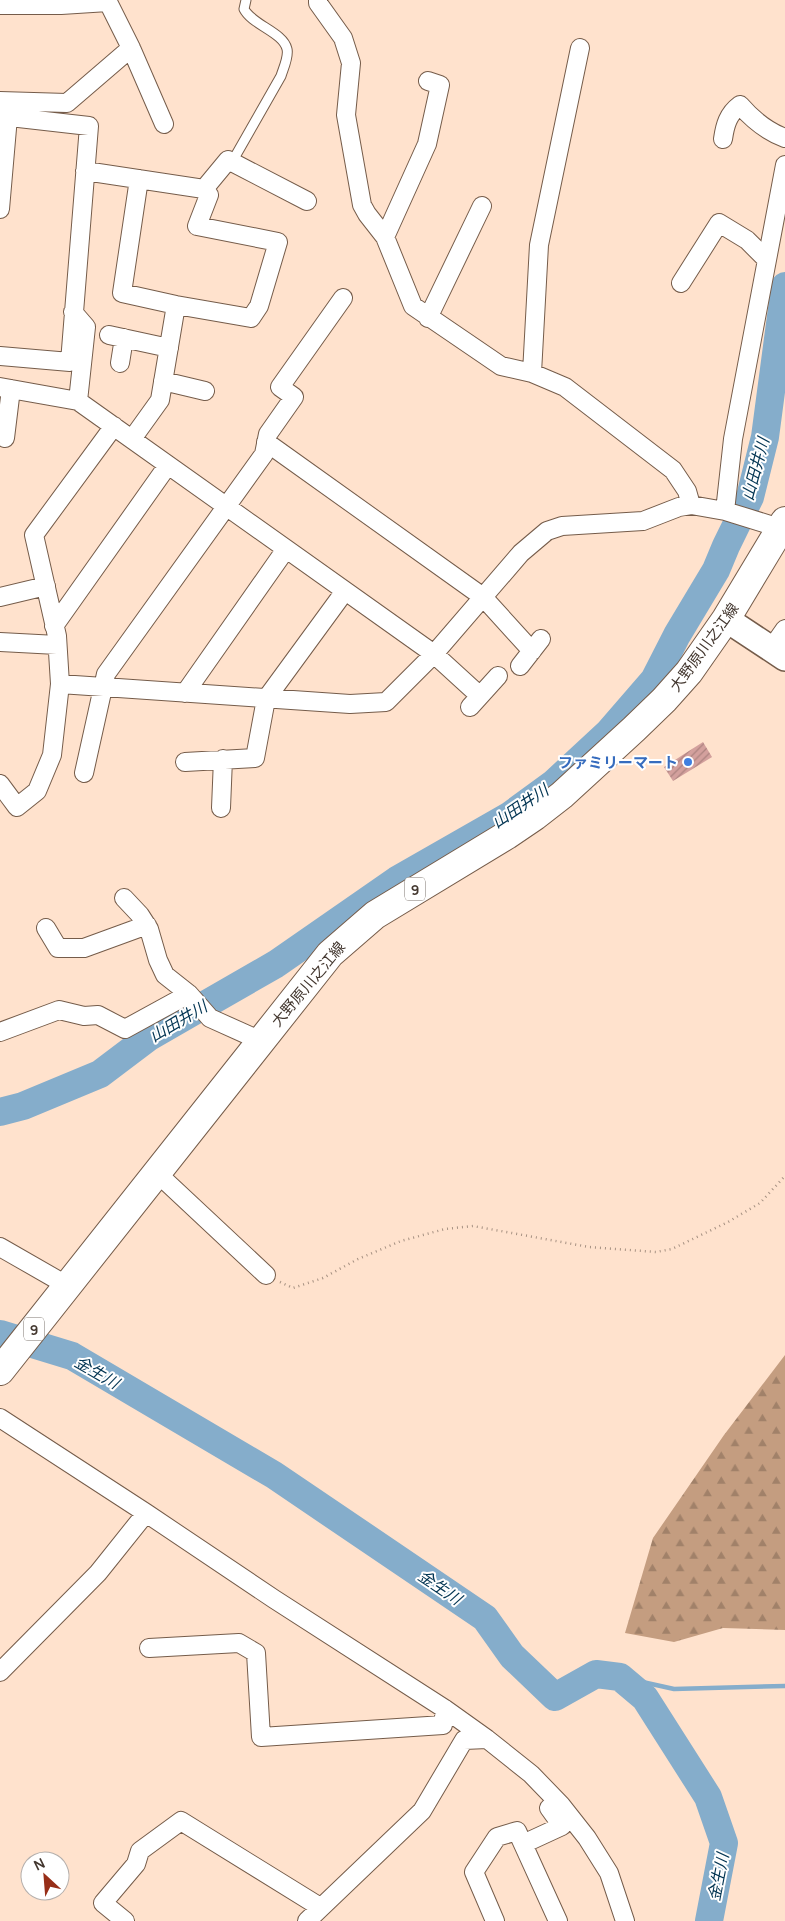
<svg xmlns="http://www.w3.org/2000/svg" width="785" height="1921" font-family="Manrope,'Noto Sans JP',sans-serif">
<defs>
<pattern id="forest-firs" width="22" height="20" patternUnits="userSpaceOnUse" patternTransform="scale(1.25)"><rect width="22" height="20" fill="#c49d80"/><path d="M5 1l3.5 6h-7zM16 11l3.5 6h-7z" fill="#a18169"/></pattern>
<pattern id="building-hatch" width="6" height="6" patternUnits="userSpaceOnUse" patternTransform="scale(1.25)"><rect width="6" height="6" fill="#d3a09d"/><path d="M-1 1l2-2M0 6l6-6M5 7l2-2" fill="none" stroke="#ad8380"/></pattern>
</defs>
<rect width="100%" height="100%" fill="#ffe2cd"/>
<path fill="url(#forest-firs)" d="M785 1355V1630L723 1628 674 1642 625 1633 653 1538 724 1435Z"/>
<g fill="none" stroke-linecap="round" stroke-linejoin="round">
<path stroke="#85adcb" stroke-width="4.5" d="M620 1677 674 1689 785 1686"/>
<path stroke="#85adcb" stroke-width="28" d="M0 1112 23 1106 100 1074 149 1037 276 964 397 880 509 816 554 783 609 732 654 680 677 635 716 570 726 546 750 497 765 437 785 286
M0 1334 72 1356 274 1475 485 1618 512 1656 555 1697 596 1674 620 1677 645 1698 708 1797 724 1843 709 1921"/>
</g>
<path fill="url(#building-hatch)" d="M703 742 712 757 673 781 664 767Z"/>
<g fill="none" stroke-linecap="round" stroke-linejoin="round">
<defs>
<path id="lane" d="M232 162 281 76C283 69 289 57 287 49 283 32 252 25 244 9L246 0"/>
<path id="street" d="M318 0V3L343 38 351 63 346 115 362 205 367 214 385 237 413 306 501 366 532 373 565 387 673 470 687 491 691 505
M0 5H61L108 2 131 48 164 124
M0 101 67 103 131 48
M0 116 89 126 70 362 0 356
M723 139C725 125 728 114 740 105 753 120 766 131 785 138
M85 171 204 189 209 195 197 226 278 242 259 306 251 318 176 305 122 293 139 179
M204 189 228 160 307 201
M0 209 8 117
M385 237 427 144 440 85 428 81
M681 283 719 223 747 240 767 260
M73 312 86 327 78 401 434 654 521 553 547 531 562 526 643 521 679 507 691 505 725 511 780 528
M428 318 482 206
M109 335 169 348
M120 363 124 338
M532 373 539 245 580 48
M163 381 205 391
M0 387 78 401
M5 438 11 389
M132 439 160 400 176 305
M266 442 483 597 532 651
M725 511 733 439 785 165
M0 597 46 586
M54 626 168 465
M0 642 57 645
M771 649 785 629
M520 666 541 639
M60 684 350 704 386 702 434 654 480 696
M185 693 286 549
M470 707 498 676
M185 762 255 758 266 699 345 591
M84 773 106 674 264 454 268 434 294 397 280 387 343 298
M0 784 17 807 37 791 52 755 60 684 57 636 34 535 114 426
M221 808 223 759
M124 898 140 915 149 929 158 960 165 975 189 994 210 1018 261 1041
M46 928 58 948H84L147 925
M0 1032 59 1010 84 1016 98 1015 125 1029 189 994
M157 1173 266 1275
M0 1247 68 1286
M0 1418 146 1513 274 1599 445 1709 487 1739 531 1774 561 1805 587 1838 609 1873 625 1921
M149 1648 239 1643 256 1653 261 1737 443 1725 445 1709
M0 1672 98 1573 146 1513
M523 1844 562 1826 549 1808
M125 1921 103 1903 136 1864 140 1851 181 1821 320 1907
M307 1921 422 1811 464 1740 487 1739
M495 1921 474 1872 497 1837 517 1831 558 1921"/>
<path id="secondary" d="M726 619 785 658"/>
<path id="primary" d="M0 1371 330 954 375 915 507 835 535 816 562 795 634 729 664 700 689 672 726 619 785 521"/>
</defs>
<use href="#lane" stroke="#755c4a" stroke-width="11"/>
<use href="#street" stroke="#755c4a" stroke-width="20"/>
<use href="#secondary" stroke="#755c4a" stroke-width="28"/>
<use href="#primary" stroke="#755c4a" stroke-width="30"/>
<path stroke="#a69182" stroke-width="2.5" stroke-dasharray="1 4" stroke-linecap="butt" d="M280 1282 293 1288 323 1278 358 1259 401 1241 445 1229 473 1226 589 1247 656 1252 672 1249 728 1222 760 1203 785 1176"/>
<use href="#lane" stroke="#fff" stroke-width="9"/>
<use href="#street" stroke="#fff" stroke-width="18"/>
<use href="#secondary" stroke="#fff" stroke-width="25"/>
<use href="#primary" stroke="#fff" stroke-width="28"/>
</g>
<circle fill="#3f7fe0" stroke="#fff" stroke-width="2" cx="688" cy="762" r="5"/>
<g text-anchor="middle" dominant-baseline="central" stroke-width="4" stroke-linejoin="round" paint-order="stroke">
<g fill="#fff" stroke="#7b736d" stroke-width="1">
<rect x="405" y="877.5" width="20" height="23" rx="4"/>
<rect x="24" y="1317.5" width="20" height="23" rx="4"/>
</g>
<g font-size="14" font-weight="bold" fill="#43372f">
<text x="415" y="889">9</text>
<text x="34" y="1329">9</text>
</g>
<g font-size="15" fill="#43372f" stroke="#fff">
<text transform="translate(704 647) rotate(-54)">大野原川之江線</text>
<text transform="translate(308 984) rotate(-50)">大野原川之江線</text>
</g>
<g font-size="15" font-weight="bold" fill="#366cbe" stroke="#fff" text-anchor="end">
<text x="678" y="762">ファミリーマート</text>
</g>
<g font-size="16" font-style="italic" fill="#003351" stroke="#fff">
<text transform="translate(755 469) rotate(-75)">山田井川</text>
<text transform="translate(520 806) rotate(-34)">山田井川</text>
<text transform="translate(178 1021) rotate(-31)">山田井川</text>
<text transform="translate(97 1372) rotate(30)">金生川</text>
<text transform="translate(440 1587) rotate(34)">金生川</text>
<text transform="translate(718 1877) rotate(-79)">金生川</text>
</g>
</g>
<g transform="translate(45 1876) rotate(334)"><circle r="24" fill="#ffffff" stroke="#b4afac"/>
<path d="M0-4L9 19L0 12L-9 19Z" fill="#972e18"/>
<text y="-8" font-size="14" font-weight="bold" text-anchor="middle" fill="#43372f">N</text>
</g>
</svg>
